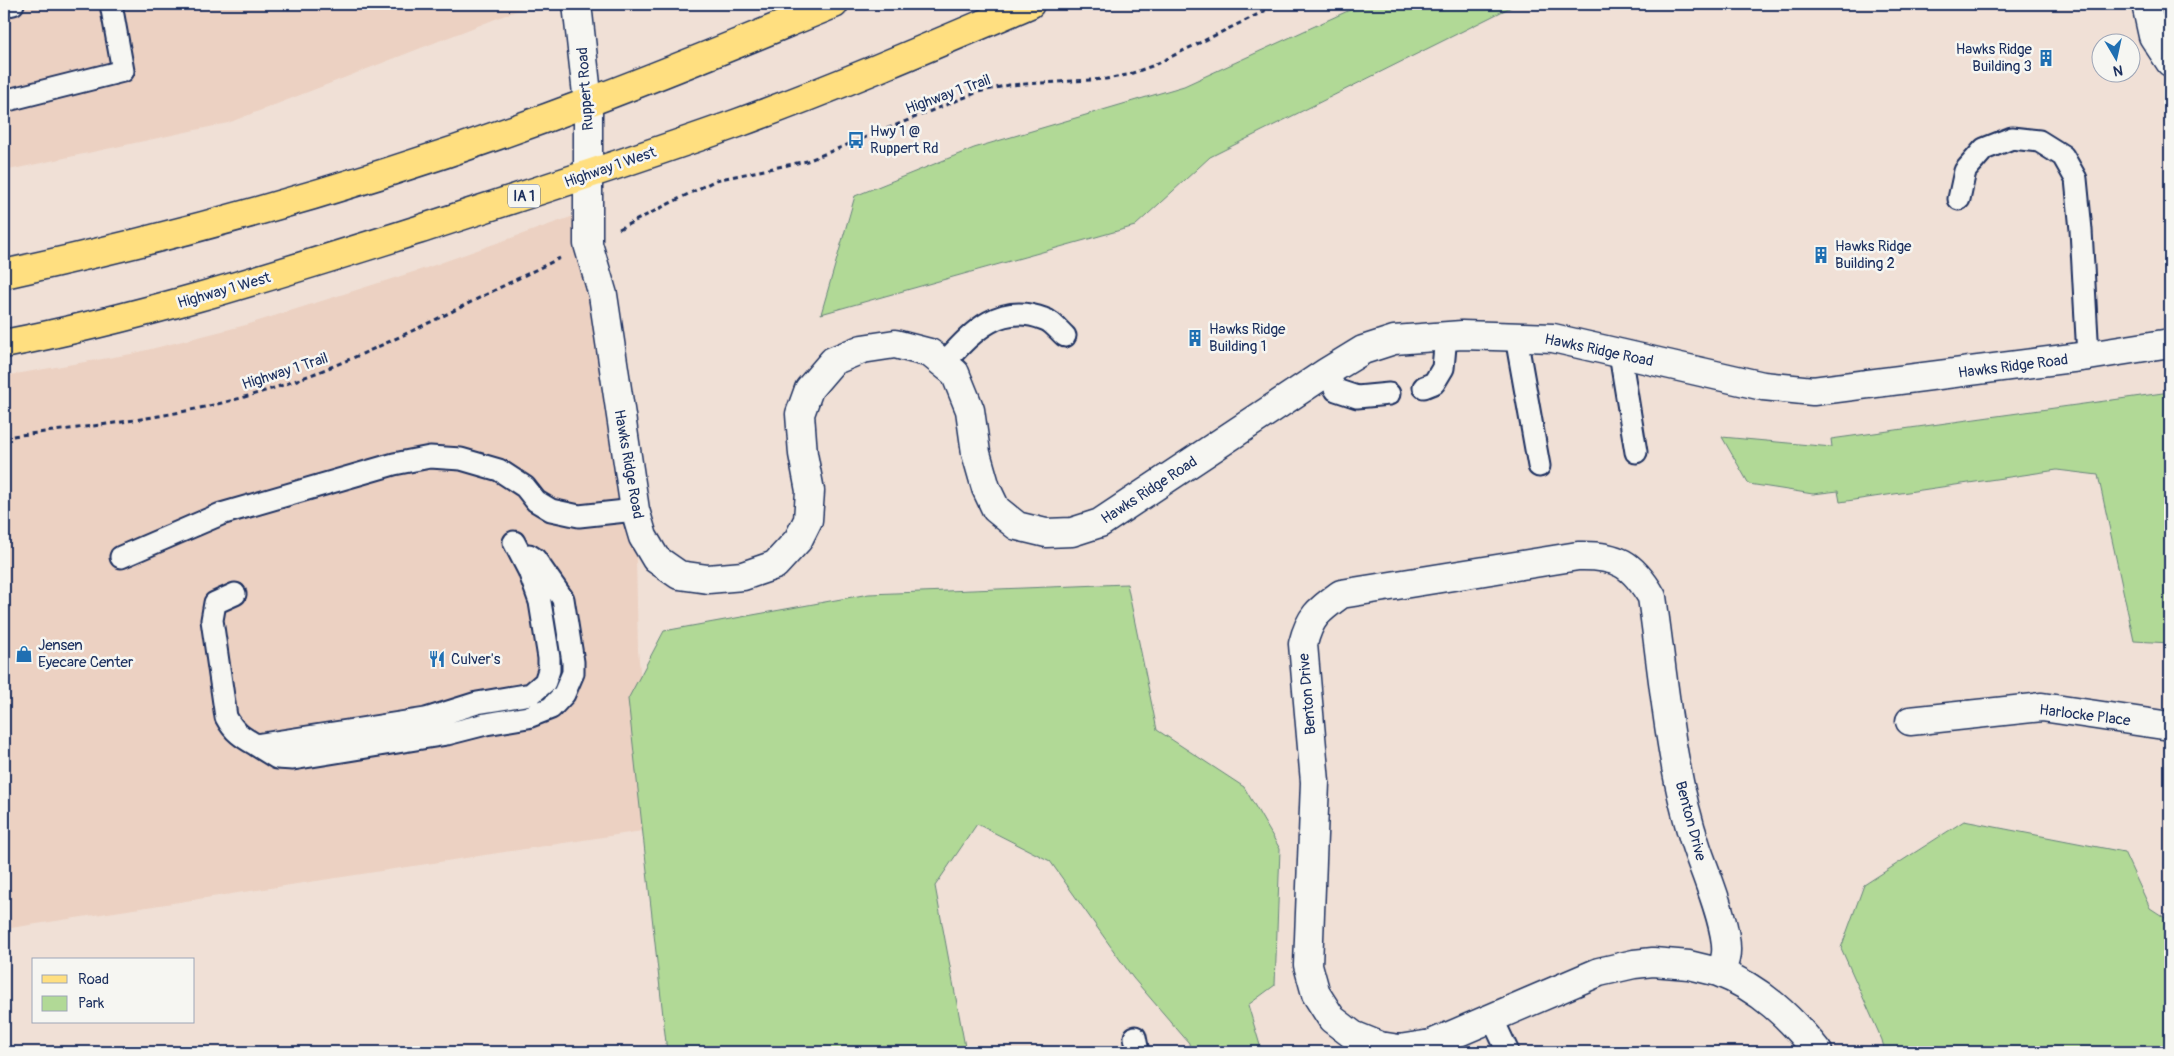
<svg xmlns="http://www.w3.org/2000/svg" width="2174" height="1056" viewBox="0 0 2174 1056" font-family="Pangolin,sans-serif">
	<style>
		.built { fill: #ecd1c2 }
		.green { fill: #b1d996; stroke: #66847a }
		.lines { fill: none; stroke-linecap: round; stroke-linejoin: round }
		.lane-casing { stroke: #1b2f5e; stroke-width: 25 }
		.street-casing { stroke: #1b2f5e; stroke-width: 31 }
		.primary-casing { stroke: #1b2f5e; stroke-width: 31 }
		.path { stroke: #1b2f5e; stroke-width: 3; stroke-dasharray: 5 4; stroke-linecap: butt }
		.lane { stroke: #f6f6f2; stroke-width: 21 }
		.street { stroke: #f6f6f2; stroke-width: 28 }
		.primary { stroke: #ffdf80; stroke-width: 28 }
		.labels { text-anchor: middle; stroke-width: 5; stroke-linejoin: round; paint-order: stroke }
		.shield { fill: #f6f6f2; stroke: #5d6b8a; stroke-width: 1 }
		.shield-label { font-size: 14px; font-weight: bold; fill: #1b2f5e }
		.poi-label { font-size: 15px; fill: #1b2f5e; stroke: #f6f6f2; text-anchor: start }
		.street-label { font-size: 15px; fill: #1b2f5e; stroke: #f6f6f2 }
	</style>
	<rect width="100%" height="100%" fill="#f0e0d6"/>
	<filter id="ink" filterUnits="userSpaceOnUse"><feTurbulence type="fractalNoise" baseFrequency=".02" numOctaves="2"/><feDisplacementMap in="SourceGraphic" scale="10" xChannelSelector="R" yChannelSelector="G"/><feConvolveMatrix kernelMatrix="1 2 1 2 8 2 1 2 1" color-interpolation-filters="sRGB"/></filter>
	<g filter="url(#ink)">
		<!-- built -->
		<path class="built" d="M4 4H534L228 123 4 171Z
			M588 211 635 510 638 650 655 829 4 929V376L131 354 246 325 426 268Z"/>
		<!-- green -->
		<path class="green" d="M1363 4H1517L1210 157 1135 226 821 314 855 196 974 148 1184 86Z
			M2170 392V643L2134 641 2098 475 2057 470 1840 502 1838 491 1813 494 1749 484 1722 437 1832 447 1831 439Z
			M1127 584 1157 730 1244 787 1280 849 1275 985 1248 1005 1262 1052H1190L1189 1043 1133 978 1050 861 977 824 935 886 966 1052H667L628 699 664 631 869 594Z
			M1964 821 2124 852 2150 908 2170 921V1052H1885L1882 1040 1841 948 1864 885Z"/>
		<g class="lines">
			<!-- lane casing -->
			<g class="lane-casing">
				<path id="lane" d="M4 6 13 4
					M4 101 123 71 111 4
					M1959 199 1965 171 1984 149 2012 138 2039 141 2063 156 2076 179 2081 230 2088 356
					M1516 337 1539 466
					M1620 354 1636 452
					M943 364C971 334 998 301 1044 319 1052 321 1059 331 1065 336
					M1327 372 1336 390 1357 397 1389 394
					M1424 387 1434 383 1443 368 1446 336
					M121 557 221 514 394 464 430 457 461 459 499 470 525 487 536 501 551 510 579 516 635 510
					M235 594 215 603 212 620 226 717C234 732 242 737 256 745L426 719 477 703 531 694 545 682 549 670V658L540 602 529 571 514 542
					M256 745 277 758 293 759 447 734 486 724 528 717 551 708 564 694 573 673V662L563 599 535 559 529 555
					M1492 1018 1508 1052
					M1135 1037 1138 1052"/>
			</g>
			<!-- street casing -->
			<g class="street-casing">
				<path id="street" d="M577 4 588 103V244L603 295 635 510 643 537 656 559 679 575 708 579 743 576 775 565 798 540 808 520 810 491 803 454 800 414 809 389 833 361 862 349 895 344 930 353 955 373 970 410 976 453 986 488 996 509 1017 526 1046 533 1072 532 1100 523 1327 372 1363 350 1394 340 1462 335 1553 338 1763 386 1813 391 2088 356 2170 343
					M2146 4 2153 36 2170 62
					M1578 556C1617 555 1632 563 1652 597 1664 680 1670 770 1697 849 1705 873 1732 935 1725 959 1724 963 1721 968 1718 972L1689 965 1653 962 1634 964 1599 972 1431 1044 1399 1049 1380 1046 1353 1035 1332 1019 1316 994 1308 965 1315 782 1303 644C1310 616 1319 610 1341 594Z
					M1910 721 2042 707 2170 726
					M1718 972C1760 988 1791 1018 1818 1052"/>
			</g>
			<!-- primary casing -->
			<g class="primary-casing">
				<path id="primary" d="M4 274C202 231 400 174 589 102 672 71 753 37 834 4
					M4 344C145 317 281 273 418 230 525 195 632 161 738 123 837 87 934 45 1030 4"/>
			</g>
			<!-- path -->
			<path class="path" d="M619 229 716 180 807 161 978 92 1009 85 1106 79 1127 75 1152 66 1279 4
				M4 437C93 426 185 417 271 389 372 356 464 304 560 258"/>
			<!-- lane -->
			<use href="#lane" class="lane"/>
			<!-- street -->
			<use href="#street" class="street"/>
			<!-- primary -->
			<use href="#primary" class="primary"/>
		</g>
	</g>
	<!-- icons -->
	<defs>
		<g id="building-bare" transform="scale(1.35)"><path d="M-4-6H4V6H1V3H-1V6H-4ZM-2.5-4.3h1.7v1.8h-1.7ZM.8-4.3h1.7v1.8H.8ZM-2.5-1h1.7V.8h-1.7ZM.8-1h1.7V.8H.8Z" fill="#1f6fb2" stroke="#f6f6f2" stroke-width="2.5" paint-order="stroke"/></g>
		<g id="bus-bare" transform="scale(1.35)"><path d="M-5-6H5V4H4V6H2V4H-2V6H-4V4H-5ZM-3.5-4V0h7V-4ZM-3.5 1.2v1.5H-2V1.2ZM2 1.2v1.5H3.5V1.2Z" fill="#1f6fb2" stroke="#f6f6f2" stroke-width="2.5" paint-order="stroke"/></g>
		<g id="shop-bare" transform="scale(1.35)"><path d="M-5-2.5h2.3a2.7 3.5 0 0 1 5.4 0H5L5.5 6h-11ZM-1.5-2.5h3a1.5 2.3 0 0 0-3 0Z" fill="#1f6fb2" stroke="#f6f6f2" stroke-width="2.5" paint-order="stroke"/></g>
		<g id="restaurant-bare" transform="scale(1.35)"><path d="M-5-6h1v4h1v-4h1v4h1v-4h1v5L-1.5 .5V6h-2V.5L-5-1ZM5-6V6H3V1.5H1.5Q1.5-4 5-6Z" fill="#1f6fb2" stroke="#f6f6f2" stroke-width="2.5" paint-order="stroke"/></g>
	</defs>
	<g fill-rule="evenodd">
		<use href="#building-bare" x="2046" y="58"/>
		<use href="#bus-bare" x="856" y="140"/>
		<use href="#building-bare" x="1821" y="255"/>
		<use href="#building-bare" x="1195" y="338"/>
		<use href="#shop-bare" x="24" y="654"/>
		<use href="#restaurant-bare" x="437" y="659"/>
	</g>
	<g class="labels">
		<!-- shield labels -->
		<rect class="shield" x="508" y="184.5" width="32" height="23" rx="4"/>
		<g class="shield-label">
			<text x="524" y="201">IA 1</text>
		</g>
		<!-- poi labels -->
		<g class="poi-label">
			<text x="2032" y="54" text-anchor="end">Hawks Ridge<tspan x="2032" dy="17">Building 3</tspan></text>
			<text x="870" y="136">Hwy 1 @<tspan x="870" dy="17">Ruppert Rd</tspan></text>
			<text x="1835" y="251">Hawks Ridge<tspan x="1835" dy="17">Building 2</tspan></text>
			<text x="1209" y="334">Hawks Ridge<tspan x="1209" dy="17">Building 1</tspan></text>
			<text x="38" y="650">Jensen<tspan x="38" dy="17">Eyecare Center</tspan></text>
			<text x="451" y="664">Culver's</text>
		</g>
		<!-- street labels -->
		<g class="street-label">
			<text transform="translate(585 89) rotate(-94)" y="5">Ruppert Road</text>
			<text transform="translate(948 94) rotate(-20)" y="5">Highway 1 Trail</text>
			<text transform="translate(610 167) rotate(-19)" y="5">Highway 1 West</text>
			<text transform="translate(224 290) rotate(-16)" y="5">Highway 1 West</text>
			<text transform="translate(1599 350) rotate(12)" y="5">Hawks Ridge Road</text>
			<text transform="translate(2013 366) rotate(-7)" y="5">Hawks Ridge Road</text>
			<text transform="translate(285 371) rotate(-18)" y="5">Highway 1 Trail</text>
			<text transform="translate(629 464) rotate(80)" y="5">Hawks Ridge Road</text>
			<text transform="translate(1149 490) rotate(-33)" y="5">Hawks Ridge Road</text>
			<text transform="translate(1307 694) rotate(-95)" y="5">Benton Drive</text>
			<text transform="translate(2085 715) rotate(7)" y="5">Harlocke Place</text>
			<text transform="translate(1691 821) rotate(75)" y="5">Benton Drive</text>
		</g>
	</g>
	<!-- margin -->
	<rect width="2174" height="1056" fill="none" stroke="#f6f6f2" stroke-width="20"/>
	<rect x="10" y="10" width="2154" height="1036" fill="none" stroke="#1b2f5e" stroke-width="2" filter="url(#ink)"/>
	<!-- legend -->
	<rect x="32" y="958" width="162" height="65" fill="#f6f6f2" stroke="#9ea6b7"/>
	<rect x="42" y="975" width="25" height="8" fill="#ffdf80" stroke="#9ea6b7"/>
	<text x="78" y="984" font-size="15" fill="#1b2f5e">Road</text>
	<rect x="42" y="996" width="25" height="15" fill="#b1d996" stroke="#9ea6b7"/>
	<text x="78" y="1008" font-size="15" fill="#1b2f5e">Park</text>
	<!-- north arrow -->
	<g transform="translate(2116 58) rotate(171)"><circle r="24" fill="#f6f6f2" stroke="#9ea6b7"/>
	<path d="M0-4L9 19L0 12L-9 19Z" fill="#1f6fb2"/>
	<text y="-8" font-size="14" font-weight="bold" text-anchor="middle" fill="#1b2f5e">N</text>
	</g>
</svg>
